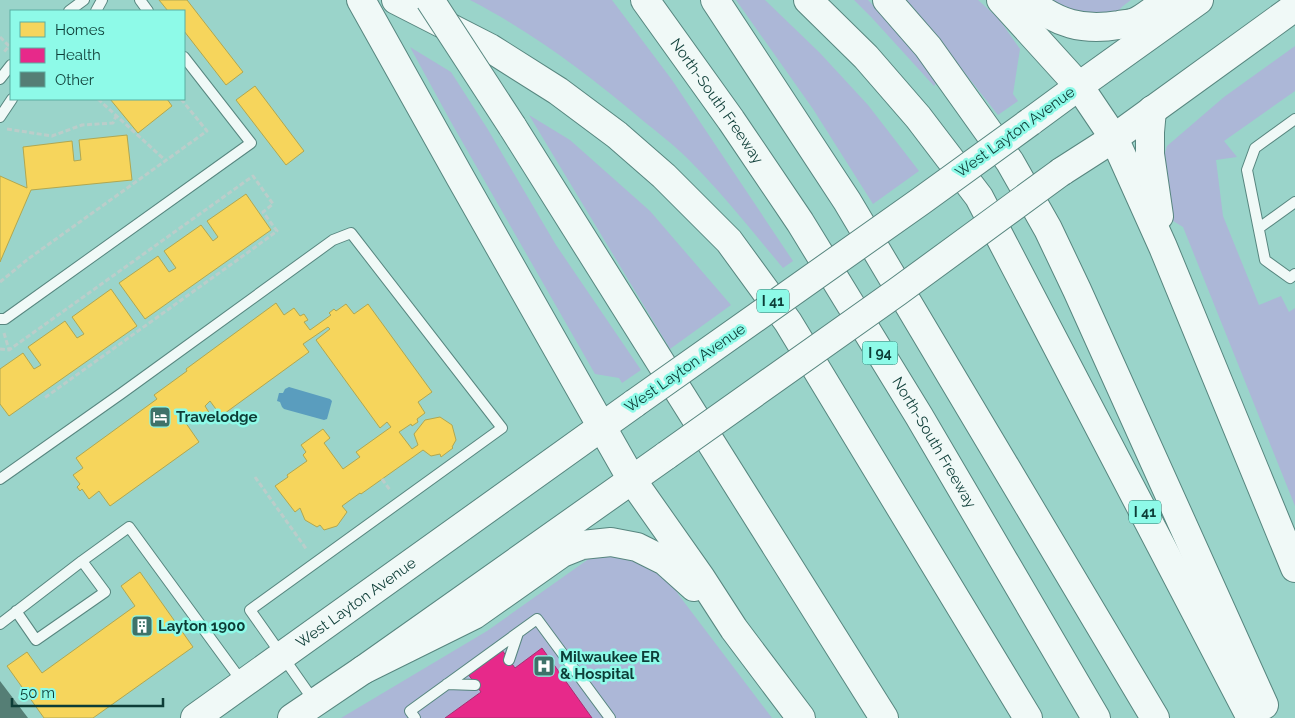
<svg xmlns="http://www.w3.org/2000/svg" width="1295" height="718" viewBox="0 0 1295 718" font-family="Raleway,sans-serif">
	<style>
		.green { fill: #acb7d7 }
		.water { fill: #5a9dbe }
		.homes { fill: #f6d55c; stroke: #b0a751 }
		.health { fill: #e7298a; stroke: #a62f71 }
		.building { fill: #557e75 }
		.lines { fill: none; stroke-linecap: round; stroke-linejoin: round }
		.lane-casing { stroke: #57867f; stroke-width: 12 }
		.secondary-casing { stroke: #57867f; stroke-width: 30 }
		.highway-casing { stroke: #57867f; stroke-width: 30 }
		.path { stroke: #bbcdca; stroke-width: 3; stroke-dasharray: 5 2.5; stroke-linecap: butt }
		.lane { stroke: #f0f9f7; stroke-width: 10 }
		.secondary { stroke: #f0f9f7; stroke-width: 28 }
		.highway { stroke: #f0f9f7; stroke-width: 28 }
		.secondary-bridge-casing { stroke: #57867f; stroke-width: 30; stroke-linecap: butt }
		.highway-bridge-casing { stroke: #57867f; stroke-width: 30; stroke-linecap: butt }
		.secondary-bridge { stroke: #f0f9f7; stroke-width: 28 }
		.highway-bridge { stroke: #f0f9f7; stroke-width: 28 }
		.labels { text-anchor: middle; stroke-width: 5; stroke-linejoin: round; paint-order: stroke }
		.shield { fill: #8efae8; stroke: #34766c; stroke-width: 1 }
		.shield-label { font-size: 14px; font-weight: bold; fill: #0d3d37 }
		.street-label { font-size: 15px; fill: #0d3d37; stroke: #8efae8 }
		.poi-label { font-size: 15px; font-weight: bold; fill: #0d3d37; stroke: #8efae8; text-anchor: start }
	</style>
	<rect width="100%" height="100%" fill="#9ad4ca"/>
	<!-- green -->
	<path class="green" d="M470 0H612L672 80 793 261 783 268C752 231 722 193 688 159 674 145 657 132 641 119 588 74 532 32 470 0Z
		M736 0H765L820 53 868 105 919 171 873 204 813 109Z
		M854 0H868L888 21 938 81 934 86 872 18Z
		M907 0H978L999 19 1020 49 1013 94 1018 101 998 115Z
		M1046 0H1131L1123 6 1111 18H1084Z
		M1295 46V91L1224 141 1237 157 1216 160 1223 216 1259 305 1281 296 1289 312 1295 308V506L1183 227 1173 221 1164 156 1167 146 1224 97Z
		M410 47 451 72 487 128 556 245 641 370 622 383 619 378 595 374 451 122Z
		M529 115 570 140 650 211 731 305 670 349Z
		M600 553 644 560 675 584 678 594 772 718H341L487 631 590 558Z"/>
	<!-- water -->
	<path class="water" d="M289 387 330 399 332 401 327 419 324 420 284 409 282 407 280 402 277 401 279 393H283L285 389Z"/>
	<!-- homes -->
	<path class="homes" d="M159 0H187L243 72 226 85 184 31V11H168Z
		M255 86 304 151 286 165 236 100Z
		M110 99H167L172 106 138 133Z
		M127 135 132 180 31 190 0 262V176L27 188 23 147 72 141 74 161 81 160 79 140Z
		M246 194 271 230 145 319 119 283 158 256 169 272 176 268 164 251 201 225 213 241 218 237 207 221Z
		M111 289 137 326 9 416 0 404V369L23 353 34 369 41 365 28 347 65 321 77 338 84 334 72 317Z
		M276 303 284 315 294 308 300 316 304 314 308 320 304 322 310 330 331 315 329 313 334 309 336 311 346 304 354 314 368 304 432 392 418 402 425 413 417 419 418 422 412 426 411 424 399 432 412 449 418 445 414 434 425 420 440 417 452 425 456 440 452 447 453 448 441 457 440 454 431 456 423 450 361 494 360 493 342 506 347 512 337 526 324 530 320 525 317 527 305 520 300 508 295 512 275 486 288 477 287 475 307 461 303 455 306 452 301 445 323 429 330 438 324 443 343 469 360 457 356 452 391 427 387 422 380 428 316 340 330 329 328 327 303 344 309 352 221 416 210 401 205 406 210 414 197 424 190 414 183 419 199 442 110 506 99 491 89 499 82 489 80 491 77 487 80 484 73 475 83 468 76 458 157 399 154 395 187 371 186 369Z
		M140 572 193 647 93 718H44L7 666 27 652 42 673 135 606 121 586Z"/>
	<!-- health -->
	<path class="health" d="M542 648 592 718H445L481 692 468 674 502 650 515 668Z"/>
	<!-- building -->
	<path class="building" d="M0 681 28 718H0Z"/>
	<g class="lines">
		<!-- lane casing -->
		<g class="lane-casing">
			<path id="lane" d="M140 0 148 11
				M69 11 84 0
				M96 11 102 0
				M0 79 11 65
				M0 117 12 99
				M1295 119 1255 148 1247 170 1265 260 1290 278 1295 274
				M1259 228 1295 202
				M0 319H5L251 143 184 57
				M0 479 122 393 333 240 351 233 502 428 250 610 314 701
				M16 611 36 640 105 592 82 561
				M0 624 82 561 129 527 243 683
				M509 660 518 633
				M447 684 475 685
				M415 718 410 711 537 619 610 718"/>
		</g>
		<!-- secondary casing -->
		<g class="secondary-casing">
			<g id="secondary">
				<path d="M1030 122 1079 86 1199 0"/>
				<path d="M1061 172 1114 138 1295 7"/>
				<path id="s1" d="M195 718 635 403"/>
				<path d="M292 718 363 670 667 455"/>
			</g>
		</g>
		<!-- highway casing -->
		<g class="highway-casing">
			<g id="highway">
				<path d="M361 0 460 177 632 480 701 578 734 629 801 718"/>
				<path d="M396 0 490 48 558 91 617 135 664 176 729 241 788 322 1028 718"/>
				<path id="s2" d="M645 0 731 120 800 222 919 416 1096 718"/>
				<path d="M715 0 847 201 1155 718"/>
				<path d="M808 0 866 57 918 117 979 197 1251 718"/>
				<path d="M887 0 928 47 1010 162 1048 229 1077 290 1264 705"/>
				<path d="M1001 0 1079 86 1114 138 1163 247 1295 568"/>
				<path d="M1028 0C1057 24 1083 31 1119 25 1124 24 1130 24 1135 22 1143 19 1159 6 1167 0"/>
				<path d="M1152 110 1150 132V154L1159 216"/>
				<path d="M512 126 884 718"/>
				<path d="M363 670 474 615 562 553 582 545 611 542 637 547 665 561 694 587"/>
			</g>
		</g>
		<!-- path -->
		<path class="path" d="M0 37 9 46 4 52
			M98 99 166 161
			M7 129 52 136 82 125 113 123 116 116
			M0 282 28 259 207 131 181 99
			M4 333 9 350
			M0 349 9 350 253 176 273 204 263 212 277 231 254 248 43 399
			M255 477 307 550
			M382 479 390 490"/>
		<!-- lane -->
		<use href="#lane" class="lane"/>
		<!-- secondary -->
		<use href="#secondary" class="secondary"/>
		<!-- highway -->
		<use href="#highway" class="highway"/>
		<!-- secondary-bridge casing -->
		<g class="secondary-bridge-casing">
			<path id="secondary-bridge" d="M635 403 921 201 1030 122
				M667 455 897 292 1061 172"/>
		</g>
		<!-- highway-bridge casing -->
		<g class="highway-bridge-casing">
			<path id="highway-bridge" d="M430 0 512 126"/>
		</g>
		<!-- secondary-bridge -->
		<use href="#secondary-bridge" class="secondary-bridge"/>
		<!-- highway-bridge -->
		<use href="#highway-bridge" class="highway-bridge"/>
	</g>
	<!-- icons -->
	<defs>
		<g id="hotel-square" transform="scale(1.125)"><rect x="-9" y="-9" width="18" height="18" rx="4" fill="#3e726a" stroke="#8efae8"/><path d="M-6-4.5h1.5V1H6V5H4.5V3h-9V5H-6ZM-4 0a1.8 1.8 0 1 1 3.6 0ZM.5 0V-2.5h3Q6-2.5 6 0Z" fill="#fff"/></g>
		<g id="building-square" transform="scale(1.125)"><rect x="-9" y="-9" width="18" height="18" rx="4" fill="#3e726a" stroke="#8efae8"/><path d="M-4-6H4V6H1V3H-1V6H-4ZM-2.5-4.3h1.7v1.8h-1.7ZM.8-4.3h1.7v1.8H.8ZM-2.5-1h1.7V.8h-1.7ZM.8-1h1.7V.8H.8Z" fill="#fff"/></g>
		<g id="hospital-square" transform="scale(1.125)"><rect x="-9" y="-9" width="18" height="18" rx="4" fill="#3e726a" stroke="#8efae8"/><path d="M-5-5h3v3.5h4V-5h3V5h-3V1.5h-4V5h-3Z" fill="#fff"/></g>
	</defs>
	<g fill-rule="evenodd">
		<use href="#hotel-square" x="160" y="417"/>
		<use href="#building-square" x="142" y="626"/>
		<use href="#hospital-square" x="544" y="666"/>
	</g>
	<g class="labels">
		<!-- shield labels -->
		<g class="shield">
			<rect x="757" y="289.5" width="32" height="23" rx="4"/>
			<rect x="862.5" y="341.5" width="35" height="23" rx="4"/>
			<rect x="1129" y="500.5" width="32" height="23" rx="4"/>
		</g>
		<g class="shield-label">
			<text x="773" y="306">I 41</text>
			<text x="880" y="358">I 94</text>
			<text x="1145" y="517">I 41</text>
		</g>
		<!-- street labels -->
		<g class="street-label">
			<text dy="5" stroke="none"><textPath href="#s2" startOffset="124">North-South Freeway</textPath></text>
			<text transform="translate(1015 132) rotate(-36)" y="5">West Layton Avenue</text>
			<text transform="translate(685 368) rotate(-35)" y="5">West Layton Avenue</text>
			<text dy="5" stroke="none"><textPath href="#s2" startOffset="529">North-South Freeway</textPath></text>
			<text dy="5" stroke="none"><textPath href="#s1" startOffset="198">West Layton Avenue</textPath></text>
		</g>
		<!-- poi labels -->
		<g class="poi-label">
			<text x="176" y="422">Travelodge</text>
			<text x="158" y="631">Layton 1900</text>
			<text x="560" y="662">Milwaukee ER<tspan x="560" dy="17">&amp; Hospital</tspan></text>
		</g>
	</g>
	<!-- legend -->
	<rect x="10" y="10" width="175" height="90" fill="#8efae8" stroke="#5aaea1"/>
	<rect x="20" y="22" width="25" height="15" fill="#f6d55c" stroke="#5aaea1"/>
	<text x="55" y="35" font-size="15" fill="#0d3d37">Homes</text>
	<rect x="20" y="48" width="25" height="15" fill="#e7298a" stroke="#5aaea1"/>
	<text x="55" y="60" font-size="15" fill="#0d3d37">Health</text>
	<rect x="20" y="72" width="25" height="15" fill="#557e75" stroke="#5aaea1"/>
	<text x="55" y="85" font-size="15" fill="#0d3d37">Other</text>
	<!-- scale -->
	<path d="M12 698v8h151v-8" fill="none" stroke="#0d3d37" stroke-width="2.5"/>
	<text x="20" y="698" font-size="15" fill="#0d3d37" stroke="#8efae8" stroke-width="4" paint-order="stroke">50 m</text>
</svg>
